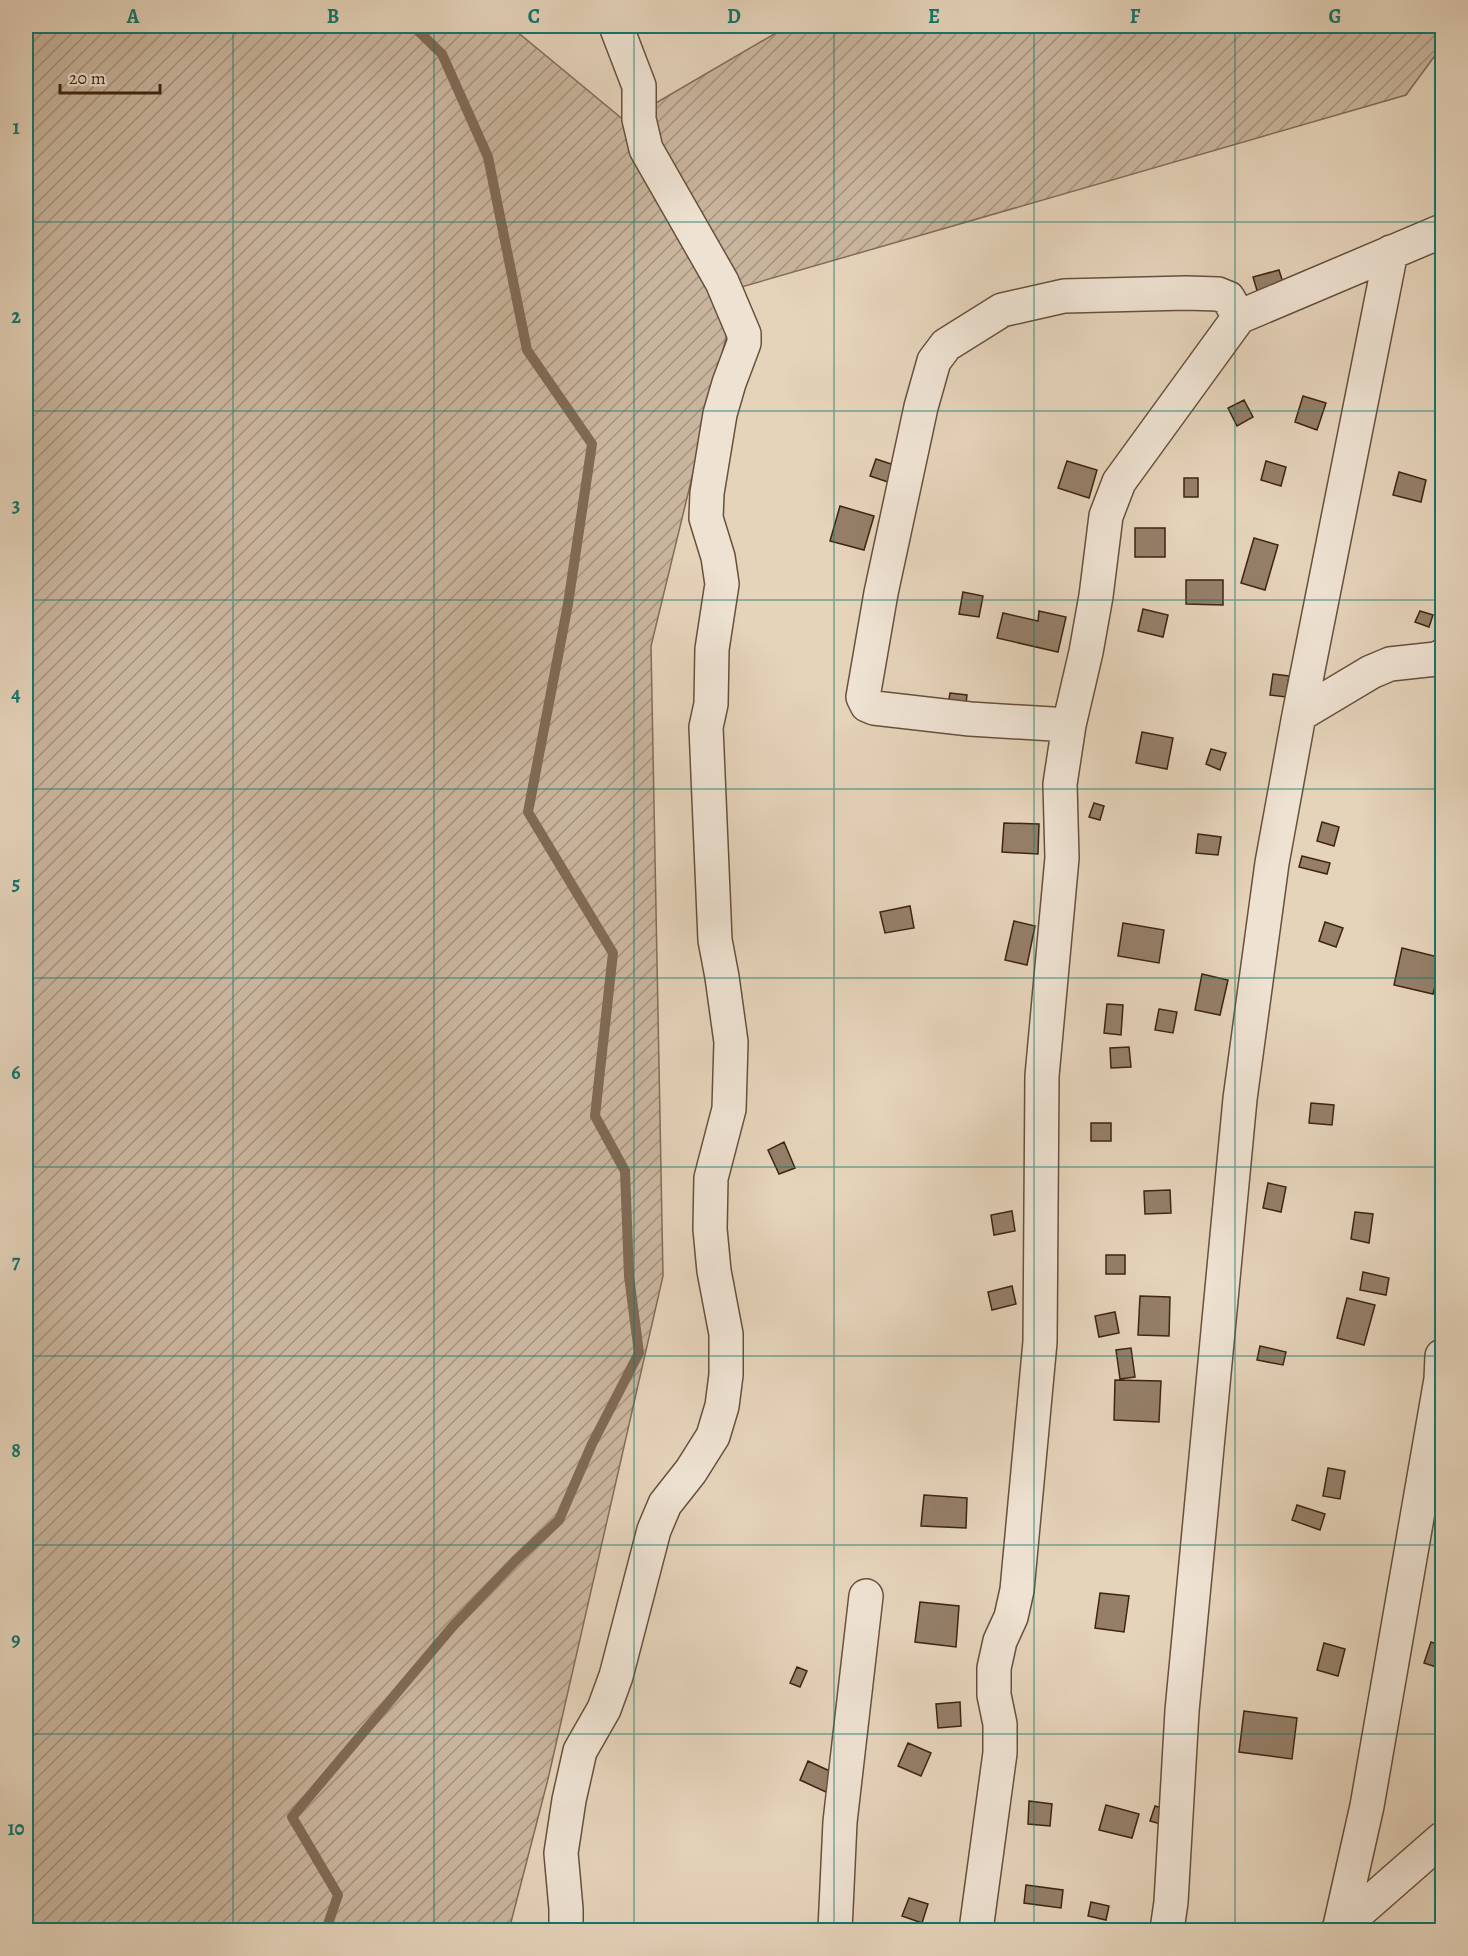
<svg xmlns="http://www.w3.org/2000/svg" width="1468" height="1956" viewBox="0 0 1468 1956" font-family="Alegreya,serif">
	<style>
		.garden { fill: url(#garden-furrows); stroke: #846c58; stroke-width: 1.5 }
		.lines { fill: none; stroke-linecap: round; stroke-linejoin: round }
		.stream { stroke: #806a55; stroke-width: 10 }
		.building { fill: #957f69; stroke: #3e2412; stroke-width: 1.5 }
		.street-casing { stroke: #68503c; stroke-width: 36 }
		.street { stroke: #eee2d2; stroke-width: 33 }
		.grid { fill: none; stroke: #0f766e; stroke-width: 1.5; stroke-opacity: 0.55 }
		.neatline { fill: none; stroke: #0f766e; stroke-width: 2 }
		.grid-label { font-size: 20px; text-anchor: middle; font-weight: bold; fill: #0f766e }
	</style>
	<defs>
		<pattern id="garden-furrows" width="10" height="10" patternUnits="userSpaceOnUse" patternTransform="scale(1.5)"><rect width="10" height="10" fill="#c9b59d"/><path d="M-1 1l2-2M0 10L10 0M9 11l2-2" fill="none" stroke="#a5937f"/></pattern>
	</defs>
	<rect width="100%" height="100%" fill="#e5d3ba"/>
	<filter id="stains"><feTurbulence type="fractalNoise" baseFrequency=".00333" numOctaves="4"/><feColorMatrix values="0 0 0 0 .2 0 0 0 0 .09 0 0 0 0 .02 0 0 0 .5 -.17"/></filter>
	<radialGradient id="worn" r=".72"><stop offset=".6" stop-color="#630" stop-opacity="0"/><stop offset="1" stop-color="#630" stop-opacity=".3"/></radialGradient>
	<!-- garden -->
	<path class="garden" d="M26 26H510L625 121 788 26H1442V46L1406 95 738 288 651 646 663 1276 548 1779 509 1930H26Z"/>
	<g class="lines">
		<!-- stream -->
		<path class="stream" d="M326 1930 338 1895 292 1817 453 1626 516 1560 559 1520 592 1444 639 1353 629 1276 625 1171 595 1116 613 953 528 812 568 604 592 444 527 350 488 157 442 54 413 26"/>
	</g>
	<!-- building -->
	<path class="building" d="M1279 270 1285 289 1259 297 1253 277Z
		M1303 396 1326 403 1317 430 1295 422Z
		M1244 400 1253 417 1237 426 1228 408Z
		M1441 411H1442V431L1435 428Z
		M876 459 900 467 894 484 870 476Z
		M1067 461 1097 470 1089 498 1058 488Z
		M1266 461 1286 467 1281 486 1261 480Z
		M1399 472 1426 480 1421 502 1393 495Z
		M1184 478H1198V497H1184Z
		M840 506 874 516 864 550 830 541Z
		M1135 528H1165V557H1135Z
		M1254 538 1278 545 1265 590 1241 583Z
		M1186 580H1223V605L1186 604Z
		M963 592 983 596 979 617 959 614Z
		M1143 609 1168 615 1163 637 1138 631Z
		M1039 611 1066 617 1058 652 997 638 1003 613 1038 621Z
		M1420 611 1433 615 1429 627 1415 622Z
		M1273 674 1289 676 1286 697 1270 695Z
		M950 693 967 695 965 713 947 711Z
		M1142 732 1173 738 1167 769 1136 763Z
		M1211 749 1226 753 1220 770 1206 764Z
		M1094 803 1104 806 1100 820 1089 817Z
		M1322 822 1339 827 1334 846 1317 841Z
		M1004 823 1039 824 1038 854 1002 852Z
		M1198 834 1221 837 1218 855 1196 853Z
		M1302 856 1330 863 1327 874 1299 867Z
		M910 906 914 928 885 933 880 912Z
		M1014 921 1035 926 1027 965 1005 960Z
		M1325 922 1343 928 1336 947 1319 941Z
		M1123 923 1164 930 1159 963 1118 956Z
		M1402 948 1442 958 1433 994 1394 985Z
		M1202 974 1228 980 1220 1015 1195 1010Z
		M1107 1004 1123 1005 1121 1035 1104 1033Z
		M1159 1009 1177 1012 1173 1033 1155 1030Z
		M1129 1047 1131 1067 1111 1068 1110 1048Z
		M1311 1103 1334 1105 1332 1125 1309 1123Z
		M1091 1123H1111V1141H1091Z
		M784 1142 795 1168 779 1174 768 1150Z
		M1268 1183 1286 1187 1281 1212 1263 1208Z
		M1170 1190 1171 1213 1145 1214 1144 1191Z
		M1012 1211 1015 1231 994 1235 991 1215Z
		M1355 1212 1373 1214 1369 1243 1351 1239Z
		M1106 1255H1125V1274H1106Z
		M1363 1272 1389 1278 1386 1295 1360 1290Z
		M1012 1286 1016 1304 992 1310 988 1292Z
		M1140 1296 1170 1297 1169 1336 1138 1335Z
		M1347 1298 1375 1305 1364 1345 1337 1338Z
		M1115 1312 1119 1333 1099 1337 1095 1316Z
		M1260 1346 1286 1352 1283 1365 1257 1360Z
		M1131 1348 1135 1377 1120 1379 1116 1350Z
		M1115 1380 1161 1381 1159 1422 1114 1420Z
		M1328 1468 1345 1471 1340 1499 1323 1496Z
		M924 1495 967 1498 966 1528 921 1526Z
		M1297 1505 1325 1514 1320 1530 1292 1520Z
		M1100 1593 1129 1596 1124 1632 1095 1628Z
		M920 1602 959 1606 956 1647 915 1642Z
		M1431 1642 1442 1646V1669L1424 1663Z
		M1324 1643 1345 1649 1338 1676 1317 1670Z
		M797 1667 807 1671 800 1687 790 1683Z
		M960 1702 961 1726 938 1728 936 1704Z
		M1244 1711 1297 1718 1292 1759 1239 1752Z
		M908 1743 931 1753 921 1776 898 1766Z
		M808 1761 834 1773 826 1792 800 1780Z
		M1029 1801 1052 1804 1050 1826 1028 1824Z
		M1106 1805 1139 1814 1132 1838 1099 1830Z
		M1155 1806 1172 1811 1168 1826 1150 1821Z
		M1026 1885 1063 1890 1061 1908 1024 1903Z
		M909 1898 928 1904 922 1923 902 1916Z
		M1091 1902 1109 1906 1106 1920 1088 1916Z"/>
	<g class="lines">
		<!-- street casing -->
		<g class="street-casing">
			<path id="street" d="M1299 715 1371 672 1390 664 1436 659 1442 656
				M1069 725 970 719 874 708 867 705 863 697 881 593 921 407 934 361 946 345 1002 310 1064 296 1186 293 1218 294 1228 298 1239 317
				M1340 1926 1367 1806 1441 1379 1442 1356
				M566 1930V1909L561 1853 569 1800 580 1751 604 1709 616 1676 654 1530 665 1504 691 1471 713 1436 722 1406 726 1375V1334L714 1271 710 1229 711 1178 729 1109 731 1042 722 977 715 940 706 727 711 704 712 649 722 584 718 557 706 518 707 493 720 414 729 383 744 343V334L722 282 646 149 639 119V86L616 26
				M835 1930 840 1822 866 1596
				M976 1930 1000 1753V1724L994 1695V1668L1000 1641 1011 1617 1017 1590 1040 1342 1042 1076 1062 858 1060 784 1069 725 1086 652 1096 596 1106 516 1119 482 1239 317 1442 231
				M1167 1930 1171 1902 1182 1711 1240 1099 1272 863 1299 715 1391 252
				M1338 1930 1442 1839"/>
		</g>
		<!-- street -->
		<use href="#street" class="street"/>
	</g>
	<!-- grid -->
	<path class="grid" d="M233 26V1930M434 26V1930M634 26V1930M834 26V1930M1034 26V1930M1235 26V1930M26 222H1442M26 411H1442M26 600H1442M26 789H1442M26 978H1442M26 1167H1442M26 1356H1442M26 1545H1442M26 1734H1442"/>
	<!-- margin -->
	<rect width="1468" height="1956" fill="none" stroke="#e5d3ba" stroke-width="66"/>
	<!-- scale -->
	<path d="M60 84v9h100v-9" fill="none" stroke="#3e2412" stroke-width="3"/>
	<text x="69" y="84" font-size="18" fill="#3e2412" stroke="#eee2d2" stroke-width="4.5" paint-order="stroke">20 m</text>
	<rect x="33" y="33" width="1402" height="1890" class="neatline"/>
	<g class="grid-label">
		<text x="133" y="23">A</text>
		<text x="333" y="23">B</text>
		<text x="534" y="23">C</text>
		<text x="734" y="23">D</text>
		<text x="934" y="23">E</text>
		<text x="1135" y="23">F</text>
		<text x="1335" y="23">G</text>
		<text x="16" y="134">1</text>
		<text x="16" y="323">2</text>
		<text x="16" y="512">3</text>
		<text x="16" y="701">4</text>
		<text x="16" y="890">5</text>
		<text x="16" y="1079">6</text>
		<text x="16" y="1268">7</text>
		<text x="16" y="1457">8</text>
		<text x="16" y="1646">9</text>
		<text x="16" y="1835">10</text>
	</g>
	<rect width="100%" height="100%" filter="url(#stains)"/>
	<rect width="100%" height="100%" fill="url(#worn)"/>
</svg>
